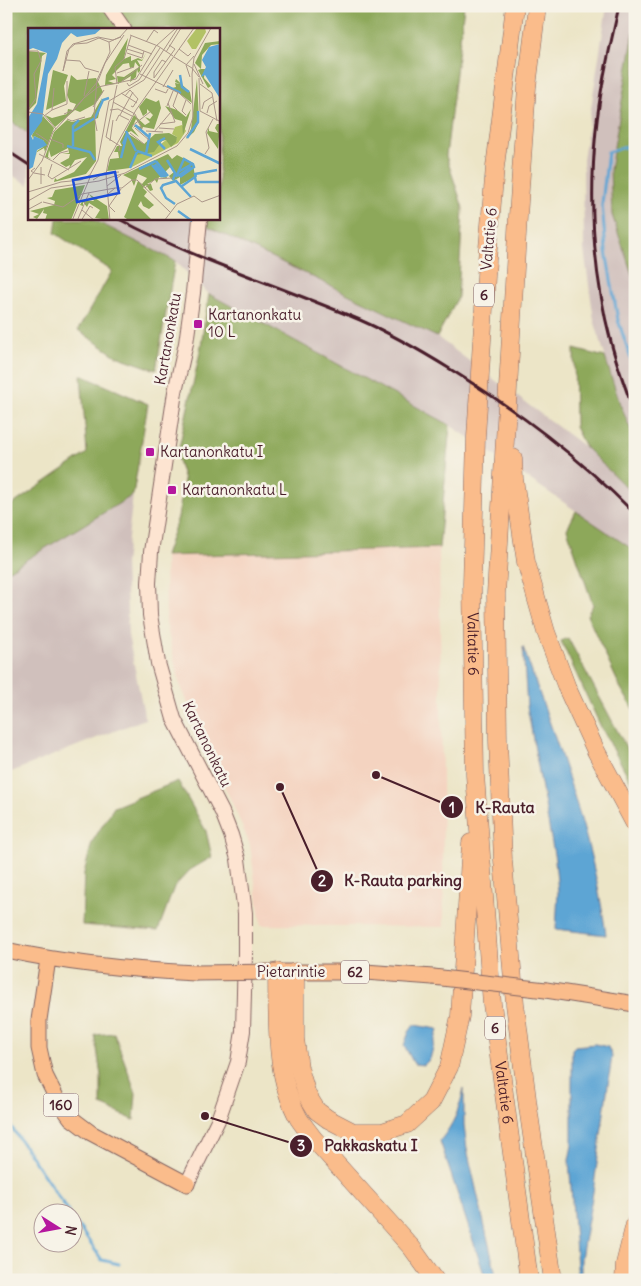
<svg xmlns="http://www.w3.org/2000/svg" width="641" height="1286" viewBox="0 0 641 1286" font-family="Delius,sans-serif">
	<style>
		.built { fill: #f4d3c0 }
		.industrial { fill: #d0c0bc }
		.forest { fill: #8da85a; stroke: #6c6442 }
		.water { fill: #5da5d4; stroke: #546280 }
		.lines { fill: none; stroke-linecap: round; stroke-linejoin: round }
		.stream { stroke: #5da5d4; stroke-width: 3 }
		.secondary-casing { stroke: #836462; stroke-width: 16 }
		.primary-casing { stroke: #836462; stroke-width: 17 }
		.highway-casing { stroke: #836462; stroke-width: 19 }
		.secondary { stroke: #fde4d1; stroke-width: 14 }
		.primary { stroke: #fabc8b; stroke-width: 15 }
		.highway { stroke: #fabc8b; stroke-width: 18 }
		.rail { stroke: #4a1f2b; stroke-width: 3 }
		.primary-bridge-casing { stroke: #836462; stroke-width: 17; stroke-linecap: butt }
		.primary-bridge { stroke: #fabc8b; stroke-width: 15 }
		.poi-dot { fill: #b5179e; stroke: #f7f3e8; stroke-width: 2 }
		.labels { text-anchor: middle; stroke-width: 5; stroke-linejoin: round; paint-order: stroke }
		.shield { fill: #f7f3e8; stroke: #7e5f64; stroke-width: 1 }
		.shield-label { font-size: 14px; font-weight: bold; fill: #4a1f2b }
		.street-label { font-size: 15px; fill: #4a1f2b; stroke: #f7f3e8 }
		.poi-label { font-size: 15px; fill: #4a1f2b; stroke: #f7f3e8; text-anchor: start }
		.inset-river { fill: none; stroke: #5da5d4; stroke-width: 2.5 }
		.inset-road { fill: none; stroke: #ab9689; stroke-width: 1 }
		.view { fill: #1d4ed8; fill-opacity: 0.15; stroke: #1d4ed8; stroke-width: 2.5 }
		.inset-edge { fill: none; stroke: #4a1f2b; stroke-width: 2.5 }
		.leader { fill: none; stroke: #4a1f2b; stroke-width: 2 }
		.callout-dot { fill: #4a1f2b; stroke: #f7f3e8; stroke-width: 2 }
		.mark-label { font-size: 15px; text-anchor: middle; font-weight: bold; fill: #fff }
		.callout-label { font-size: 16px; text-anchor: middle; font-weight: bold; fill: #4a1f2b; stroke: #f7f3e8; stroke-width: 5; stroke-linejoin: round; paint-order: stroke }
	</style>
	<rect width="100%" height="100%" fill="#f7f3e8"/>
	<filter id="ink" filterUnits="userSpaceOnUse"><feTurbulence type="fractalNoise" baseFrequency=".02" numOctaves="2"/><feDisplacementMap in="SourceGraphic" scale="10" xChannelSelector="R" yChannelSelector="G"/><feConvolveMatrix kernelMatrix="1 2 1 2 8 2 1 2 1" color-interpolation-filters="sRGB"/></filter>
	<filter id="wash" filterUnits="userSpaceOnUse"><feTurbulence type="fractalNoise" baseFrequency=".0096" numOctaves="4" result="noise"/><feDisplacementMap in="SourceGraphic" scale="20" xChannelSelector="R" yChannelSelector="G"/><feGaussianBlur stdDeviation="1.12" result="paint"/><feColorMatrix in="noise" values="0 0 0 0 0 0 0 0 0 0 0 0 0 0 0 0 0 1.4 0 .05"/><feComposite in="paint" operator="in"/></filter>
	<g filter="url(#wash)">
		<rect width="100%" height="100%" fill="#ece5c7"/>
		<!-- built -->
		<path class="built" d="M439 548 444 927 261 925 250 845 230 798 209 754 179 682 166 623 165 556Z"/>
		<!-- industrial -->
		<path class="industrial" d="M607 6H635V440L620 404 594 320 584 250 583 159Z
			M6 118 29 134V185L6 172Z
			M92 219H192L437 337 585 447 635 496V551L450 425 209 294 175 261Z
			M133 495 125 564 128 635 145 719 6 774V572Z"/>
		<!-- forest -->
		<path class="forest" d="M6 6H464L446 156 463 208 458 297 437 337 192 219H219V29H29V134L6 118Z
			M635 26V283L612 215 610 170Z
			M57 219H92L175 261 156 370 116 356 78 330 112 271 55 233Z
			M209 294 450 425 439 548 165 556 178 517 184 480 177 457 200 352Z
			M574 349 605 357 620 404 635 440V496L585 447 575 427Z
			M81 375 148 404 133 495 6 572V509L87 453Z
			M576 511 635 551V712L620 687 587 615 593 605 567 529Z
			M568 638 635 764V789L601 727 561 641Z
			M178 781 206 831 212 857 190 870 174 887 158 931 82 925 84 873 92 842 114 807Z
			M114 1033 136 1093 134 1120 101 1105V1076L95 1035Z"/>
		<!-- water -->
		<path class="water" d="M523 647C556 741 593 836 606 935L556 929 558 892 555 860 527 706Z
			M414 1025 438 1029 430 1059 424 1065 414 1064 404 1045 409 1032Z
			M595 1044 608 1047 612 1056 593 1192 581 1258V1280H578L569 1160 572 1145V1049L575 1046Z
			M464 1088V1125L467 1149 497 1280H486L440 1141C454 1123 459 1111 464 1088Z"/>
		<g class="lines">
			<!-- stream -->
			<path class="stream" d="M635 144 608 152 602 204 606 251 618 320 635 371
				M6 1119 70 1214
				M72 1217 102 1260 119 1264
				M326 1280 335 1276 340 1280"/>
		</g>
	</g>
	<g filter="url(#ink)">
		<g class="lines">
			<!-- secondary casing -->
			<g class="secondary-casing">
				<path id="secondary" d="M108 6 124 29
					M187 1184 218 1120 238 1062 243 1031 245 954V913L238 859 231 835 222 812 174 719 158 663 150 615 149 583 151 552 175 392 186 343 193 293 200 219"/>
			</g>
			<!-- primary casing -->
			<g class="primary-casing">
				<path id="primary" d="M6 950C69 964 131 970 195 973
					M48 959 39 1020V1048L45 1075 57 1099 71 1118 91 1133 187 1184
					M283 972H365L433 977
					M546 990 635 1004"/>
			</g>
			<!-- highway casing -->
			<g class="highway-casing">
				<g id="highway">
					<path id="s1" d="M515 6 495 167 487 260 476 437 472 584 475 775 492 1004 529 1280"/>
					<path d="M537 6 527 87 518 216 496 594 498 741 503 860 515 1004 528 1107 553 1280"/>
					<path d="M513 458 514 479 526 562 546 632 567 688 596 751 635 824"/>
					<path d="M277 972C278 1021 274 1075 299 1119 303 1125 308 1131 313 1138L412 1248 435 1280"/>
					<path d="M295 972V1039L299 1068 307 1095 317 1111 328 1119 353 1132H382L407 1124 431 1102 449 1067 460 1016 471 843"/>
					<path d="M624 1280 625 1264 635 1224"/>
				</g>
			</g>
			<!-- secondary -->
			<use href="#secondary" class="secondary"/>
			<!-- primary -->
			<use href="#primary" class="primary"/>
			<!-- highway -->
			<use href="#highway" class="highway"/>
			<!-- rail -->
			<path class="rail" d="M619 6C610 47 600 88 596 130 589 200 593 273 611 342 617 366 626 390 635 414
				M6 150 29 165
				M119 219C196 260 280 286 360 320 392 334 421 351 450 369 519 412 578 456 635 514"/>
			<!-- primary-bridge casing -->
			<g class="primary-bridge-casing">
				<path id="primary-bridge" d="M195 973 277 972
					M433 977 546 990"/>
			</g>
			<!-- primary-bridge -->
			<use href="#primary-bridge" class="primary-bridge"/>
		</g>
	</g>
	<!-- markers -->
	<g class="poi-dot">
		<rect x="193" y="319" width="10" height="10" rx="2.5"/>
		<rect x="145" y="447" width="10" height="10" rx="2.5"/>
		<rect x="167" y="485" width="10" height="10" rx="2.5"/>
	</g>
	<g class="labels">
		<!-- shield labels -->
		<g class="shield">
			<rect x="474" y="283.5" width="20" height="23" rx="4"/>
			<rect x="341" y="960.5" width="28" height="23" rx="4"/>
			<rect x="485" y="1016.5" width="20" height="23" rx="4"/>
			<rect x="43.5" y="1093.5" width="35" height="23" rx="4"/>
		</g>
		<g class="shield-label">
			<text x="484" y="300">6</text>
			<text x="355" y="977">62</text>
			<text x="495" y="1033">6</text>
			<text x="61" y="1110">160</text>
		</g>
		<!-- street labels -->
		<g class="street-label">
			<text transform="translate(489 239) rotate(-85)" y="5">Valtatie 6</text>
			<text transform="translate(168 339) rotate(-80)" y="5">Kartanonkatu</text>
			<text dy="5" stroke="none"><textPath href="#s1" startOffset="640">Valtatie 6</textPath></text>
			<text transform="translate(207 744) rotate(64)" y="5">Kartanonkatu</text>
			<text x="291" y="977">Pietarintie</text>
			<text dy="5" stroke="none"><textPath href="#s1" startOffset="1090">Valtatie 6</textPath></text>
		</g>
		<!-- poi labels -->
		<g class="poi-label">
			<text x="208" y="320">Kartanonkatu<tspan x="208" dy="17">10 L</tspan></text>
			<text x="160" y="457">Kartanonkatu I</text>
			<text x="182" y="495">Kartanonkatu L</text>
		</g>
	</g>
	<!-- overview -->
	<g transform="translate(28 28)">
		<rect width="192" height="192" fill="#ece5c7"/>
		<path d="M169 0H177L178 4 168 21H164L159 13ZM154 97 158 103 150 115 102 140 100 109 114 117 133 116 138 112 146 115 149 109 144 106 147 99Z" fill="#b2c265"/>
		<path d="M100 10 96 31 103 28V33L110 30 114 32 118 25 114 33 109 32 112 37V43L110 45 109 41 108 49 102 54 103 48 90 56 89 48 96 49 111 39 107 34 106 39 102 40 101 35 95 36 84 47 88 51 80 53 88 56 77 57 78 47ZM192 13V16L183 17 174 27 173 41H177L176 50 183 58 180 60 170 42 173 41 167 35 177 15ZM0 23 18 25 14 28 8 75 0 83ZM25 42 40 47 36 58 38 73 18 82ZM43 47 49 52 68 50 75 64 67 76 52 84 47 82 27 99 17 87 24 90 39 86 40 81 45 82 48 76 42 74 39 67ZM148 51 162 64 164 75 144 60 148 59 147 55 152 56 147 54ZM169 51 171 94 166 104 158 111 163 101ZM74 70 70 90 67 91 68 133 58 146 26 154 27 150 29 152 46 144 59 129 47 132 41 141 42 137 38 139 32 135 41 130 42 126H34L41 125 40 120 23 129 21 122 20 129 23 131 17 129 26 104 39 92 44 94 63 89ZM118 70 128 74 131 72 133 80 126 101 115 99 113 103 108 98 105 100 107 97 113 99 108 91 104 100 111 109 103 103 99 105 116 116 127 106 141 105 149 109 148 114 143 119 138 112 134 113 126 124 108 127 102 140 79 143 82 131 91 130 90 124H86L89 118H94L92 114 106 87 117 97 122 94 117 89 122 91 125 87 119 81V85L115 88 111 79ZM137 78 149 82 158 89 163 81 155 107 154 93 147 91ZM15 88 26 100 17 124 16 120 9 124 7 131 9 123 15 119 16 113 6 108 5 111 4 107ZM189 96H192L190 121 179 105 181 99V103L190 105 187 100ZM140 126 144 131 149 127 165 135 167 149 152 157V149L145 153 141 148 146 144 142 139 137 144 139 150 131 149 129 155 127 152 119 156H123L125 162 122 163 118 157 115 160 119 164 116 168 126 177 121 181 115 178 113 173 110 178 124 192 102 193 96 189 98 185 110 153 114 156 119 150 110 146 106 158 103 151 95 147ZM57 157 43 192H17L19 186 15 185 16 181 9 191 5 189 11 186 2 183 26 177 27 173 19 170 24 169 27 162ZM61 166 79 178 81 192 67 190 72 182 61 175 59 179 55 174V178L52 177 55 172 66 173Z" fill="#8da85a"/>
		<path d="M0 0H74L67 6 49 9 43 5 34 15 29 31 20 46 14 93 3 108 5 112 6 108 15 112 19 117 9 122 5 139 0 142V90L9 76 19 25 5 20 0 22ZM192 16V69H191L177 47 173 49 178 39 174 32 181 19Z" fill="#5da5d4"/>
		<path class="inset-river" d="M152 47 154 59 161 64M139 58 153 65M107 97 122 110M46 103 67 90 75 72 81 70M98 103 108 123M137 110 130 114 137 121M159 110 170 94V83M39 118 62 124 67 132M45 118V98L51 92M162 121 193 136M109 123 124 128M118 126 122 105M93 130 99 106 95 116M139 132 147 145 145 152M128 133 140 148M127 136 138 149M124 137 134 149M126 137 136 149M102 140 109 124M111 141 128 133M150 144 164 136M150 148 163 139M148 149 156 131 165 136 166 139 152 149M168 149 167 146 189 142M154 158 167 149 168 154H193M147 176 138 170 133 160 135 157 148 153 163 169M150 183 164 193"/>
		<path class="inset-road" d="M102 7 130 18 145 28M81 14 92 9 100 0M118 14 126 2 130 5M100 17 124 26M99 21 115 26M151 21 160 28 163 25M0 23H10L13 33 6 46 8 70 0 82M138 24 153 0M99 25 114 30 116 23M146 29 164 40 171 49M38 32 41 21 47 16 59 15 71 10 81 14M166 36 175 56M35 43 38 32 52 33 57 40 71 44M35 43 39 23 45 16 70 9 85 12 93 9M89 45 106 39M112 46 151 65 163 76M162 49 158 37 166 28M126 50 147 21 141 17M126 50V44L134 32 138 34M171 50 172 83 193 94M94 53 114 37M99 55 101 58 111 52 132 20M89 56 87 39 96 31 103 8M172 56 184 65 189 93M89 57 78 109 92 118 91 123M135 59 145 42M127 61 138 65 140 61M93 65 109 75M56 68 61 43M97 68 102 62 110 71 105 79 103 78M85 74 107 86 114 101M139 78 145 63M65 79 76 62M174 81 176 74 184 69M24 82 39 76V53M82 82 90 81 104 88M149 82 145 78 150 64M0 84 15 86 28 101M179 85 181 78 189 73M36 86 46 82 70 53 77 35 96 7M92 87 105 64M158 87 154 83 158 72M16 88 24 82 26 60M39 91 44 93 57 89M88 93 91 87 101 92M132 96 147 94 140 75M104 98 122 84M107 100 121 112M131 100 146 101M69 103 66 87 69 52 82 24 81 14M118 103 135 104M126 104 143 84M8 105 21 114M102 105 116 116M22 111 35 116V120M82 113 85 92M11 126 41 142M177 126 181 120 178 104 185 91M25 132 32 125 40 123M24 136 20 148 24 151M13 139V156M7 140 3 143 6 145 17 147M24 151 53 133M0 152 14 133 25 104 56 70 70 59 108 51 128 18 148 0M65 152 76 145 91 144M79 158 93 147M87 160H94L104 152H109L142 184M117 160 127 151 144 150M0 164 33 154 53 152 62 147 70 132 81 73 116 52 150 0M0 173 23 160 71 153 97 145 149 118 160 105 165 89 164 46 166 30 183 0M15 174 35 179 54 166 87 160 80 166M0 178 1 181 14 174M54 182 67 193M87 184 81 178 93 161M44 193 63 147M49 193 61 165M53 193 62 178 65 180M82 193 78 146 81 130 108 82 166 0M136 193 149 176 166 168 174 174 193 167"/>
		<path class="view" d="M87 144 91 165 49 174 45 152Z"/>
		<rect width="192" height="192" class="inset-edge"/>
	</g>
	<!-- callouts -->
	<path class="leader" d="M376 775L452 807M280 787L322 881M205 1116L301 1146"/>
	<g class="callout-dot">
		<circle cx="376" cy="775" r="5"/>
		<circle cx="280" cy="787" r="5"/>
		<circle cx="205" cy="1116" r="5"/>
		<circle cx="452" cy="807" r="12"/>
		<circle cx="322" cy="881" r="12"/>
		<circle cx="301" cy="1146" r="12"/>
	</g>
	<g class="mark-label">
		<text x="452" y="813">1</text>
		<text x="322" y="886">2</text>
		<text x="301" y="1151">3</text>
	</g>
	<g class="callout-label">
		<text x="505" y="813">K-Rauta</text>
		<text x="403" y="886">K-Rauta parking</text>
		<text x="371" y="1151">Pakkaskatu I</text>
	</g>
	<!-- margin -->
	<rect width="641" height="1286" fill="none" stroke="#f7f3e8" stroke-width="25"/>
	<!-- north arrow -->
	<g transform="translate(58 1228) rotate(101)"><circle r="24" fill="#f7f3e8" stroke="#b29e9c"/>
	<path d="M0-4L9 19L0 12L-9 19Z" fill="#b5179e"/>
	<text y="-8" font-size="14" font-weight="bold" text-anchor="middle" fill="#4a1f2b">N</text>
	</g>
</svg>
